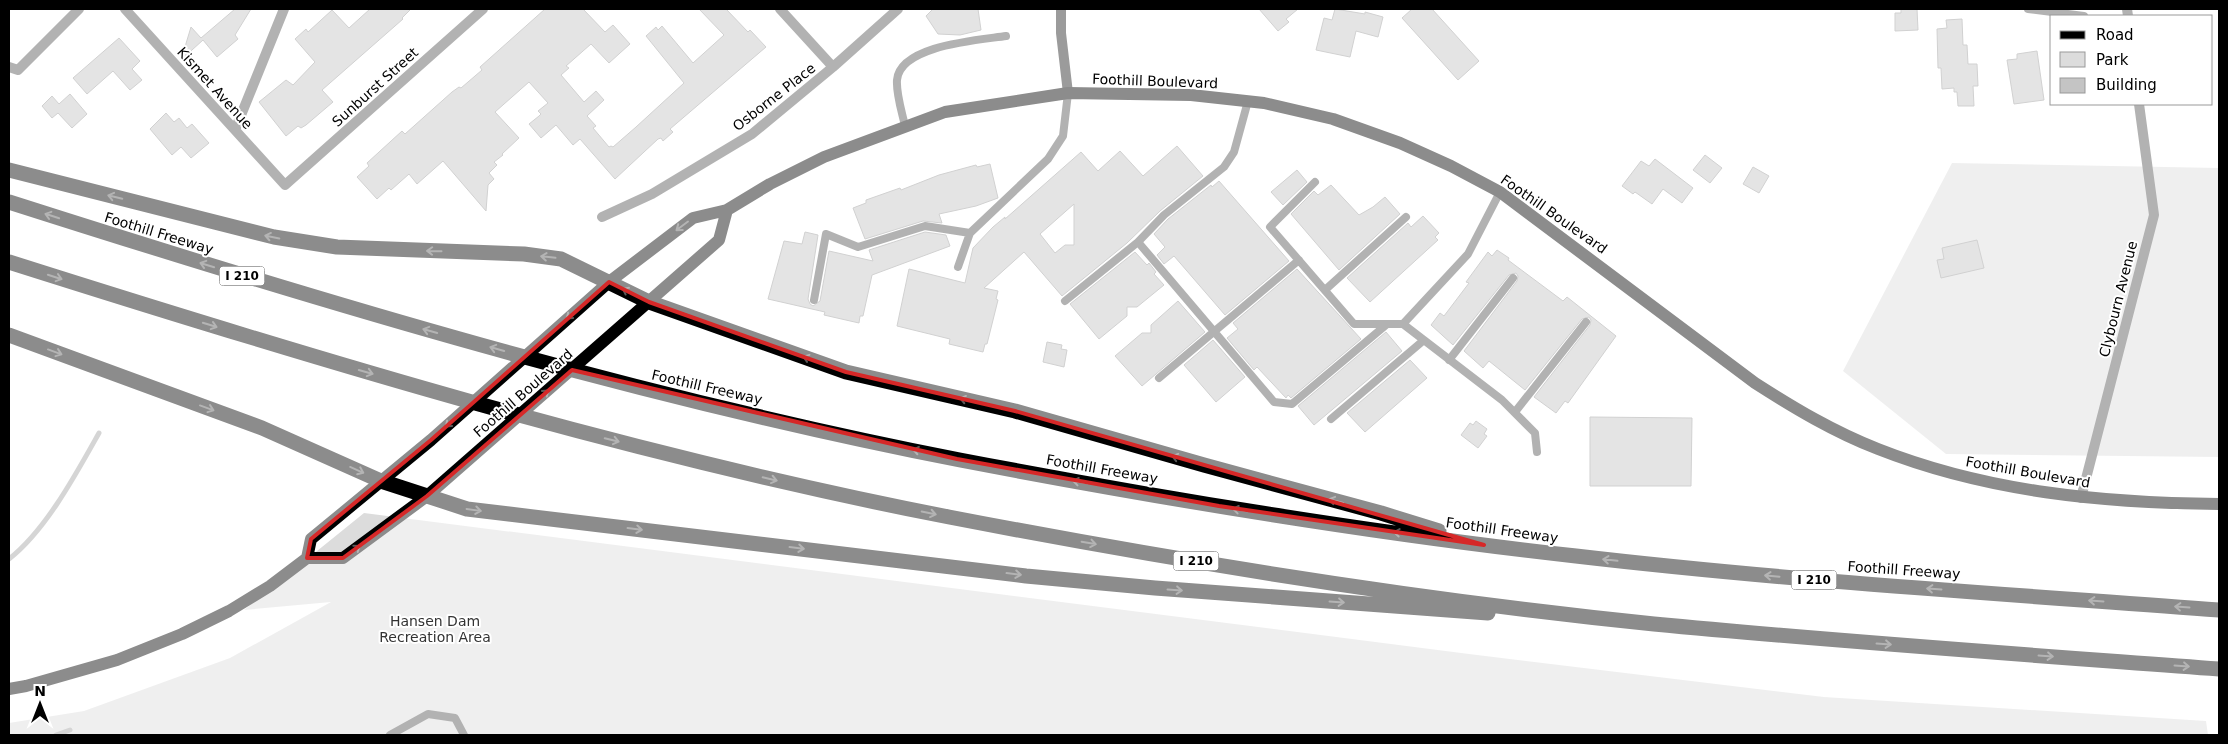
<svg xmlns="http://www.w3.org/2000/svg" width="2228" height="744" viewBox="0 0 2228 744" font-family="'DejaVu Sans',sans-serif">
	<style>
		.green { fill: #dcdcdc }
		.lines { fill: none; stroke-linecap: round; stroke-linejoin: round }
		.stream { stroke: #a3a3a3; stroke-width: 5 }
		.building { fill: #c4c4c4; stroke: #999; fill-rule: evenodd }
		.lane { stroke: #555; stroke-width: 8 }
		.street { stroke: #555; stroke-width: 10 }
		.secondary { stroke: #222; stroke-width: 10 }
		.primary { stroke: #000; stroke-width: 12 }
		.highway { stroke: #000; stroke-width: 15 }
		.oneway { stroke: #595959 }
		.marked { fill: none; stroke: #d62828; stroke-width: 4; stroke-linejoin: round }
		.labels { text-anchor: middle; stroke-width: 4; stroke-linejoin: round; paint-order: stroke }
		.shield { fill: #fff; stroke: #4c4c4c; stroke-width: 1 }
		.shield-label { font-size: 12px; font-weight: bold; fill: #000 }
		.street-label { font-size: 14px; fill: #000; stroke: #fff }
		.park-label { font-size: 14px; fill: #333; stroke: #fff }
	</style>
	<rect width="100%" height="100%" fill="#fff"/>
	<!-- green -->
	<path class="green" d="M1952 163 2219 168V457L1946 454 1843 371Z
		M364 513 1469 654 1824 697 2206 721 2208 735H9V723L84 711 230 658 331 602 244 610Z"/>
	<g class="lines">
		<!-- stream -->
		<path class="stream" d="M9 559C46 530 76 474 99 433
			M56 735 70 730"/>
	</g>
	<!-- building -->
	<path class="building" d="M235 9H251L235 35 238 39 217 57 203 40 181 60 191 27 201 38Z
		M370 9H411L402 18 403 19 322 90 333 102 306 125 301 128 298 126 286 136 259 102 286 80 293 85 315 62 295 39 306 29 308 32 332 10 349 28Z
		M545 9H583L605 32 613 25 630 44 609 63 591 44 566 66 569 68 561 75 584 102 596 91 604 100 587 116 596 126 593 128 609 147 611 146 613 147 636 127 684 83 646 36 656 27 658 30 662 26 693 63 724 35 699 9H726L748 32 750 30 766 47 670 129 673 132 663 141 661 138 658 139 615 179 580 139 573 145 556 125 541 138 529 124 539 116 541 114 538 111 548 103 529 82 495 112 519 138 502 154 503 155 494 162 497 165 489 173 494 179 488 185 486 211 443 161 417 184 409 174 391 190 389 188 377 199 357 177 369 166 367 163 402 131 405 134 452 92 459 87 461 88 482 70 480 67Z
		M933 9H978L981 30 960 35 938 34 926 16Z
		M1259 9H1298L1286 19 1289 22 1278 31Z
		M1335 9 1365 14V12L1383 17 1378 37 1356 31 1350 57 1316 50 1324 18 1332 20Z
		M1412 9H1432L1479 61 1458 80 1402 18Z
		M1901 9H1917L1918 30 1895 31V13H1901Z
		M1962 19 1963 45H1967L1968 64H1977L1978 86H1973L1974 106H1958L1957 92H1954V88L1942 89 1941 68H1938L1937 29 1947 28 1946 20Z
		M119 38 140 61 132 69 142 80 130 90 113 71 87 94 73 78Z
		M2037 51 2044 100 2014 104 2007 60 2017 59V54Z
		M70 94 87 114 72 128 58 113 52 118 42 106 52 96 59 104Z
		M166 113 174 122 179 118 187 128 192 124 209 143 191 158 181 147 172 155 150 129Z
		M1177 146 1203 176 1160 211 1127 243 1062 296 1024 252 984 288 998 291 996 299 998 300 987 344H985L983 352 949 344 950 339 897 326 909 269 965 283 973 248 993 227 1005 217V219L1081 152 1098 171 1120 151 1143 176ZM1074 204V245H1065L1055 253 1040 234Z
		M1705 155 1722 168 1710 183 1693 170Z
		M1655 159 1693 188 1682 203 1663 189 1652 204 1635 192 1633 194 1622 186 1641 161 1649 166Z
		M990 164 998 198 976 206 939 214 942 223 923 221 865 239 853 208 866 203V200L900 188 901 190 939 175 976 165 977 167Z
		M1753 167 1769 176 1759 193 1743 184Z
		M1297 170 1307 182 1283 205 1271 192Z
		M1219 181 1289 261 1225 315 1174 256 1164 264 1157 255 1165 247 1154 234 1168 219 1211 185 1212 187Z
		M1331 185 1359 215 1373 207 1385 197 1400 214 1339 270 1291 214 1314 191 1318 195Z
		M1423 216 1439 233 1435 237 1438 240 1370 302 1347 278 1408 223 1411 227Z
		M805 232 818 235 808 299 810 304 813 306 820 301 829 251 873 261 869 250 925 232 946 235 950 246 872 275 863 316H860L859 323 824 315 825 312 768 299 784 241 802 244Z
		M1977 240 1984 268 1941 278 1937 260 1944 259 1942 248Z
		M1497 250 1509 258 1508 260 1563 301 1567 297 1616 336 1568 403 1565 401 1556 413 1534 397 1590 325 1591 320 1589 317 1582 319 1525 390 1489 361 1483 368 1464 351 1517 281 1518 276 1516 273 1509 275 1453 345 1431 325 1440 313 1444 316 1469 283 1466 282 1488 252 1492 256Z
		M1135 252 1147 265 1149 263 1156 272 1154 274 1164 285 1137 307H1127V316L1099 339 1070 304Z
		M1297 269 1361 339 1291 398 1288 395 1286 398 1257 367 1254 370 1227 338 1238 329 1233 323Z
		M1178 301 1205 332 1142 386 1115 356 1142 333H1151V325Z
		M1386 332 1402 351 1314 425 1298 406Z
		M1213 340 1245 377 1216 402 1184 365Z
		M1047 342 1062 345 1061 349 1067 350 1064 367 1043 362Z
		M1410 360 1427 378 1365 432 1347 413Z
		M1590 417 1692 418 1691 486H1590Z
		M1476 421 1487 429 1484 434 1487 436 1478 448 1461 435 1470 423 1473 425Z"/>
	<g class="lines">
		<!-- lane -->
		<path class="lane" d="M2028 9 2084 16
			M905 126C902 112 896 94 897 80 900 45 980 40 1006 36
			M1315 182 1270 227 1354 324H1403L1502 400 1535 433 1537 452
			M1138 242 1164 215 1224 167 1234 152 1248 101
			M958 267 970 233 1048 159 1063 136 1068 93
			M1325 290 1406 217
			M814 300 826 234 858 247 925 226 970 233
			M1065 301 1138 242 1274 402 1292 404 1386 325
			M1403 324 1468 254 1500 192
			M1449 360 1513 278
			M1159 378 1299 260
			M1515 412 1586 322
			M1331 419 1424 340
			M390 735 428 714 455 718 464 735"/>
		<!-- street -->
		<path class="street" d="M125 9 285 185 483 9
			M780 9 833 67
			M2127 9 2128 16
			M9 67 18 70 79 9
			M235 130 284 9
			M602 217 652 194 752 134 833 67 898 9
			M2081 498 2154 215 2139 104"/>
		<!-- secondary -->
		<path class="secondary" d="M1061 9V33L1068 93"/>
		<!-- primary -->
		<path class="primary" d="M307 558 311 539 431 440 609 282 693 218 727 210 770 184 824 157 945 112 1068 93 1191 95 1264 103 1333 119 1400 143 1451 166 1500 192 1755 383C1794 408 1834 432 1878 449 1987 492 2103 503 2219 504
			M9 689 26 686 117 660 182 634 229 611 270 586 307 558H343L427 496 719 240 727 210"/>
		<!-- highway -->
		<path class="highway" d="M9 170 274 237 337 247 524 254 561 259 649 302 846 372 1015 411 1204 465 1381 513 1439 531
			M9 202C322 302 637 397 960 460 1164 499 1369 533 1576 556 1790 581 2005 594 2219 610
			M9 262C318 360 630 455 949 517 1182 562 1418 600 1654 624 1842 642 2031 655 2219 669
			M9 335 262 428 381 481 467 509 1026 576 1155 588 1488 613"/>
	</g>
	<!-- one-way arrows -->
	<defs><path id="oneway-shaft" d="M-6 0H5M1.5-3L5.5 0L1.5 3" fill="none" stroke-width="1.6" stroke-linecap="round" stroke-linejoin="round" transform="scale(1.25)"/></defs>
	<g class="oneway">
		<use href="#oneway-shaft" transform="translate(115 197) rotate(-166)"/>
		<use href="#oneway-shaft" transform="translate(52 216) rotate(-162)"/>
		<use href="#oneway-shaft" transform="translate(682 226) rotate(143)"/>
		<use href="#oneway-shaft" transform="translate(272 237) rotate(-168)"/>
		<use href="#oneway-shaft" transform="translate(434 251) rotate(-179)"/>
		<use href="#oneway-shaft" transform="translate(548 257) rotate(-174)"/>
		<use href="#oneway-shaft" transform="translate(207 265) rotate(-163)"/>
		<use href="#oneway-shaft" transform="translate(55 277) rotate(18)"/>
		<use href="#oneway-shaft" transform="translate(629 292) rotate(-153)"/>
		<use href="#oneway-shaft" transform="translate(572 314) rotate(138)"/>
		<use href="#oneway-shaft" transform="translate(210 325) rotate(17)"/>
		<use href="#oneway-shaft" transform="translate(430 331) rotate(-164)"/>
		<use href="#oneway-shaft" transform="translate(497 349) rotate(-164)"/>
		<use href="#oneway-shaft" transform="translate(55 352) rotate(20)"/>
		<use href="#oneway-shaft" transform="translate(810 359) rotate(-161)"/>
		<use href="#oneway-shaft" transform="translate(366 372) rotate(16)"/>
		<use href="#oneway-shaft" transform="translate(543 395) rotate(-41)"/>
		<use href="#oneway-shaft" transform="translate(967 400) rotate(-167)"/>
		<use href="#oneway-shaft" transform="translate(207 408) rotate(20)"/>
		<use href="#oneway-shaft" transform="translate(451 422) rotate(138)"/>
		<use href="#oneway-shaft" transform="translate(612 440) rotate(14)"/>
		<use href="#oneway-shaft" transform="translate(920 451) rotate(-168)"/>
		<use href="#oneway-shaft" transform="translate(1179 458) rotate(-164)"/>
		<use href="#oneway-shaft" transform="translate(357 470) rotate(24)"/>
		<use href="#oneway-shaft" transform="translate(770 479) rotate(13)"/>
		<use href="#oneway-shaft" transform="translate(1080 482) rotate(-170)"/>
		<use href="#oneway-shaft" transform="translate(1336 501) rotate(-165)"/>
		<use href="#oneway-shaft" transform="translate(474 510) rotate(8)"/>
		<use href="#oneway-shaft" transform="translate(1240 510) rotate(-171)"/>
		<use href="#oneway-shaft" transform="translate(929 513) rotate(12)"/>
		<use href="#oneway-shaft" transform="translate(635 529) rotate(7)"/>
		<use href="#oneway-shaft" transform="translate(1401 533) rotate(-172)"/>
		<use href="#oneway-shaft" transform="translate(1089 543) rotate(10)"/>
		<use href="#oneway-shaft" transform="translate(797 548) rotate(7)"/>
		<use href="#oneway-shaft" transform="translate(354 550) rotate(-36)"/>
		<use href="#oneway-shaft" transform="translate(1610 560) rotate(-174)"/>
		<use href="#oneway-shaft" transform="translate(1014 574) rotate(7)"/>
		<use href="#oneway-shaft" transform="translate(1772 576) rotate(-175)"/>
		<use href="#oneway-shaft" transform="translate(1934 589) rotate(-176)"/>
		<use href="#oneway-shaft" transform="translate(1175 590) rotate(4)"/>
		<use href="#oneway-shaft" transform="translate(2096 601) rotate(-176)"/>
		<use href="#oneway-shaft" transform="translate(1337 602) rotate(4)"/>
		<use href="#oneway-shaft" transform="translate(2182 607) rotate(-176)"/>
		<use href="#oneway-shaft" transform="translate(1884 644) rotate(4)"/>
		<use href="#oneway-shaft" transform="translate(2046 656) rotate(4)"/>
		<use href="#oneway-shaft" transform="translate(2182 666) rotate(4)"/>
	</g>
	<!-- marked area -->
	<path d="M0 0H2228V744H0ZM609 282 649 302 846 372 1015 411 1484 545 1219 506 957 459 572 370 427 496 343 558H307L311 539 431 440Z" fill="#fff" fill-opacity=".55" fill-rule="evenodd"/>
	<path class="marked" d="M609 282 649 302 846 372 1015 411 1484 545 1219 506 957 459 572 370 427 496 343 558H307L311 539 431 440Z"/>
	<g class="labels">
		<!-- shield labels -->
		<g class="shield">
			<rect x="219.5" y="266.5" width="45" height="19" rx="4"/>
			<rect x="1173.5" y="551.5" width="45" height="19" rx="4"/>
			<rect x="1791.5" y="570.5" width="45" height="19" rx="4"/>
		</g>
		<g class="shield-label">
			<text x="242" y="280">I 210</text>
			<text x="1196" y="565">I 210</text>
			<text x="1814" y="584">I 210</text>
		</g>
		<!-- street labels -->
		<g class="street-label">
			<text transform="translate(1155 81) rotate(2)" y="5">Foothill Boulevard</text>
			<text transform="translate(375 87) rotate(-42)" y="5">Sunburst Street</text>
			<text transform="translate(215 88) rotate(48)" y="5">Kismet Avenue</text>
			<text transform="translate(774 97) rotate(-38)" y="5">Osborne Place</text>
			<text transform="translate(1554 214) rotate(35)" y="5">Foothill Boulevard</text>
			<text transform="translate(159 233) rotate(17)" y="5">Foothill Freeway</text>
			<text transform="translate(2118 299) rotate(-76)" y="5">Clybourn Avenue</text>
			<text transform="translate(707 387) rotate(13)" y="5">Foothill Freeway</text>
			<text transform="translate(523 393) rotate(-41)" y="5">Foothill Boulevard</text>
			<text transform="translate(1102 469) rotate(10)" y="5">Foothill Freeway</text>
			<text transform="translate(2028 472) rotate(10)" y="5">Foothill Boulevard</text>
			<text transform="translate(1502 530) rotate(8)" y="5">Foothill Freeway</text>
			<text transform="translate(1904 570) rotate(4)" y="5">Foothill Freeway</text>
		</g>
		<!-- park labels -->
		<g class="park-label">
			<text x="435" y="626">Hansen Dam<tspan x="435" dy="16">Recreation Area</tspan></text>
		</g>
	</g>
	<!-- border -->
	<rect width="2228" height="744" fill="none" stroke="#000000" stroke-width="20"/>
	<!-- legend -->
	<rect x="2050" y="15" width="162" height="90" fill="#ffffff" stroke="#999999"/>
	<rect x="2060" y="31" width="25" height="8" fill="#000000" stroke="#999999"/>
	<text x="2096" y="40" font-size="15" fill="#000000">Road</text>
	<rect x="2060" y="52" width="25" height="15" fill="#dcdcdc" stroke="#999999"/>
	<text x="2096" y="65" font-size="15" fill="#000000">Park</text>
	<rect x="2060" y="78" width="25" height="15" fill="#c4c4c4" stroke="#999999"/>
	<text x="2096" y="90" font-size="15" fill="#000000">Building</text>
	<!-- north arrow -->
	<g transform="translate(40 704)" stroke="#ffffff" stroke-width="4" paint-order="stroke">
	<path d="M0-4L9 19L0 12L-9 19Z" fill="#000000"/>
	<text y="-8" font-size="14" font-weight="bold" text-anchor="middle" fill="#000000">N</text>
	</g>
</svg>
